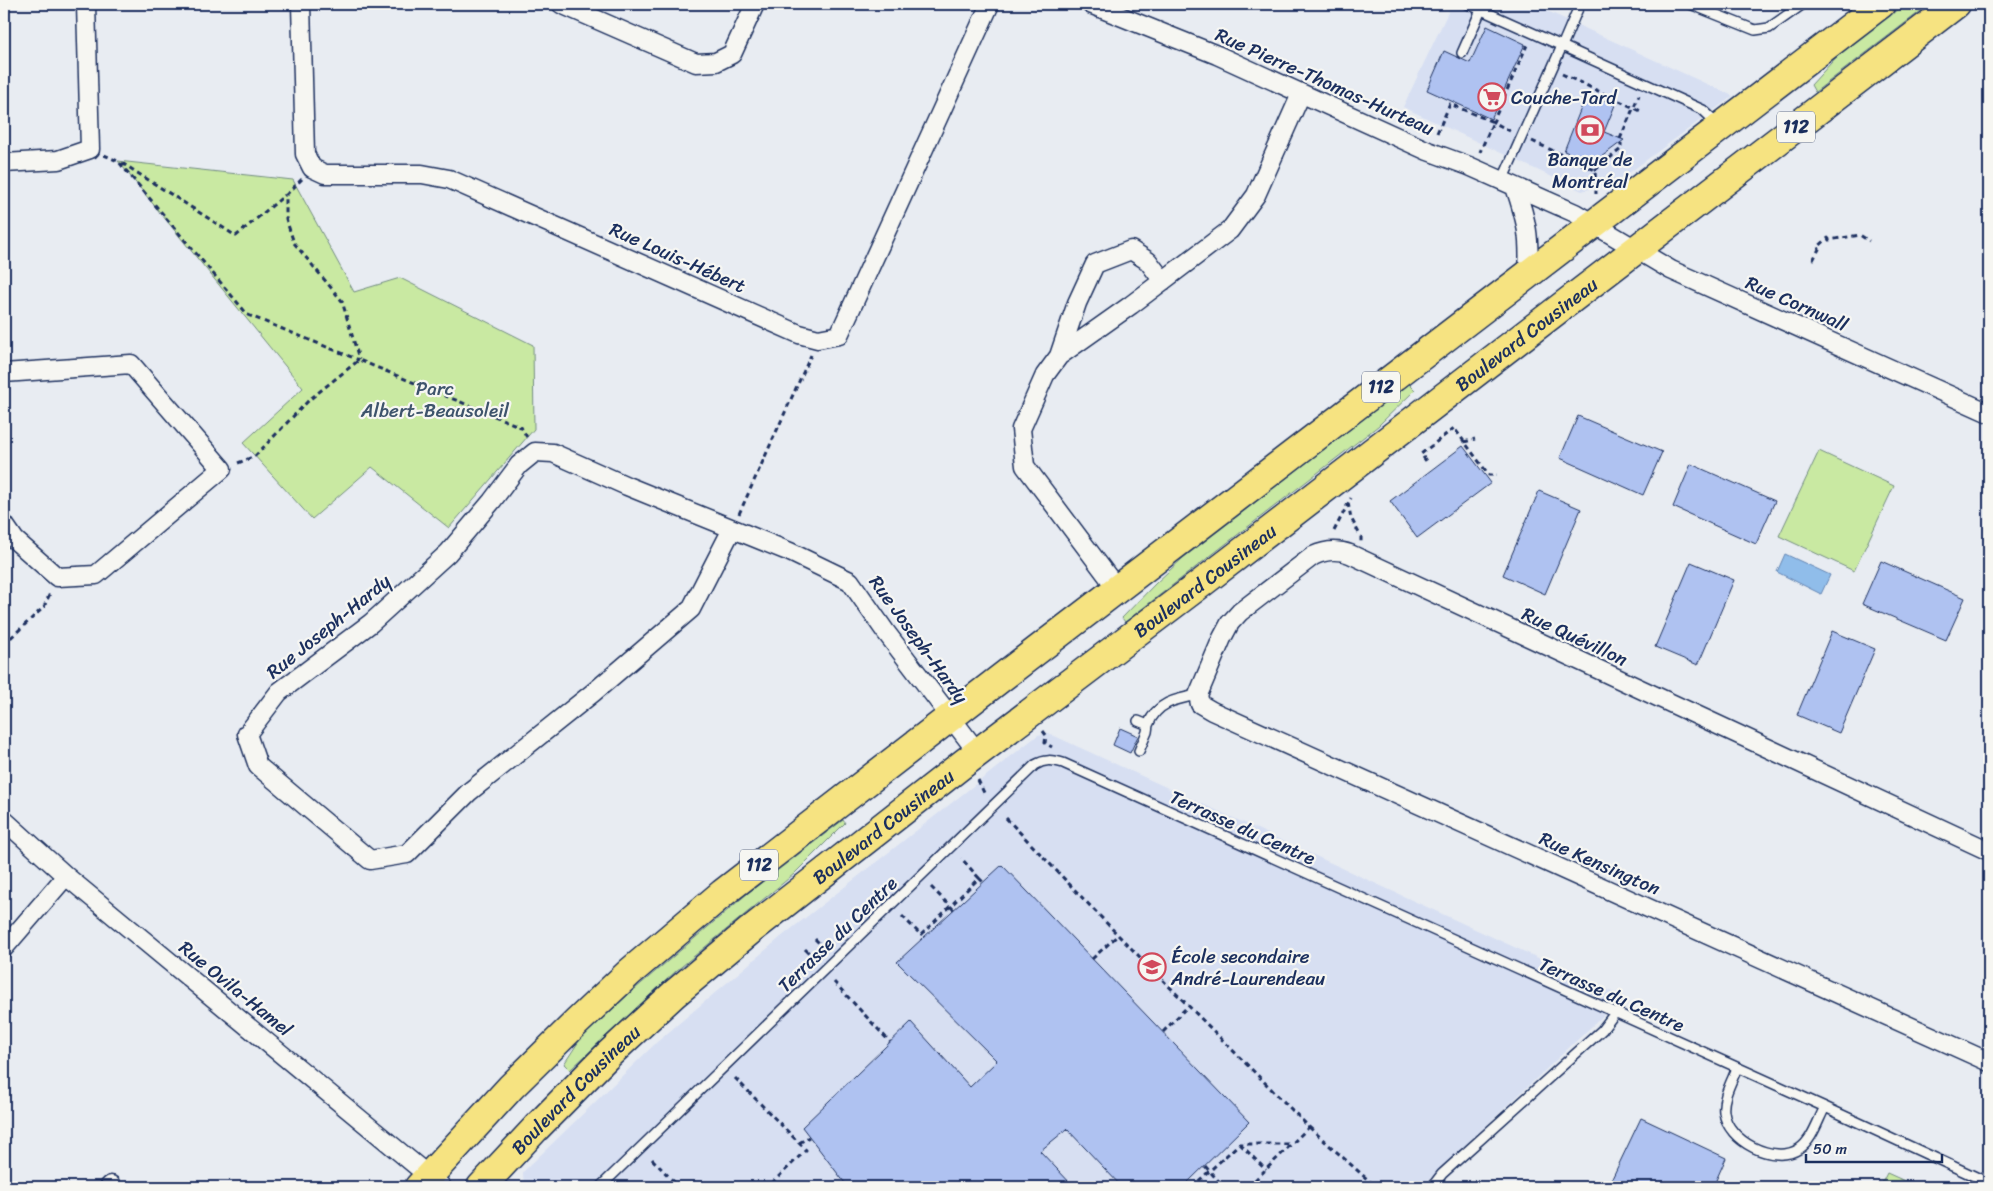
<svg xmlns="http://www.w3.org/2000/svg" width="1993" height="1191" viewBox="0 0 1993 1191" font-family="Sriracha,sans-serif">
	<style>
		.built { fill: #d7dff2 }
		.green { fill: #c9e9a2; stroke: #728c80 }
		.water { fill: #90bdea; stroke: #6184b2 }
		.building { fill: #afc2f1; stroke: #1b2f5e }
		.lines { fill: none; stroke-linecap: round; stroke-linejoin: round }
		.service-casing { stroke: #1b2f5e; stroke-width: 12 }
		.minor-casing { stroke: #1b2f5e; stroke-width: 21 }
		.primary-casing { stroke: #1b2f5e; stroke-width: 31 }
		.path { stroke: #1b2f5e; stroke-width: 3; stroke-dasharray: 5 4; stroke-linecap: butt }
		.service { stroke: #f6f6f2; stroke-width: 9 }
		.minor { stroke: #f6f6f2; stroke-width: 18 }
		.primary { stroke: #f6e381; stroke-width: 28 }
		.labels { text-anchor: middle; stroke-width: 4.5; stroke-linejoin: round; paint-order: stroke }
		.shield { fill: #f6f6f2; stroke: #5d6b8a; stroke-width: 1 }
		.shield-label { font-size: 18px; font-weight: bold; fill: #1b2f5e }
		.street-label { font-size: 19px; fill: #1b2f5e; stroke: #f6f6f2 }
		.poi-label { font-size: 19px; fill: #1b2f5e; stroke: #f6f6f2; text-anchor: start }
		.park-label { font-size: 19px; fill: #3e546c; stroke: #f6f6f2 }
	</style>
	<rect width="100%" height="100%" fill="#e8ecf2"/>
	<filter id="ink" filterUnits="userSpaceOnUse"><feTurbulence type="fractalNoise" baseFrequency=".02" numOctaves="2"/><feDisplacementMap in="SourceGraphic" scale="10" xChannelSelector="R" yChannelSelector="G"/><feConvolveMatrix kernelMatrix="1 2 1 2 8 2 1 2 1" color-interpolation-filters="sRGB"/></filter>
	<g filter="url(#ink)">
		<!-- built -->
		<path class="built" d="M1452 4H1532L1733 96 1618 181 1582 191 1403 107Z
			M1048 733 1623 997 1421 1187H524L523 1172 657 1042 781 937 1038 735Z"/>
		<!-- green -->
		<path class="green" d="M1905 4H1930L1815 92 1811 85 1841 52Z
			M118 161 293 180 354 292 400 278 533 345 534 429 449 528 372 467 312 519 243 443 303 388Z
			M1409 384 1415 390 1378 426 1125 622 1122 618 1156 583 1183 558Z
			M1819 451 1894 486 1854 571 1779 536Z
			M843 820 845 823 794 874 676 971 570 1070 564 1064 581 1038 629 994 748 893Z
			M1887 1173 1918 1187H1880Z"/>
		<!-- water -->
		<path class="water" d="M1785 554 1830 575 1821 594 1777 572Z"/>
		<!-- building -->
		<path class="building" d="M1487 26 1525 44 1491 119 1427 90 1444 51 1470 63Z
			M1587 93 1615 105 1604 132 1624 140 1593 163 1564 151Z
			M1578 416 1662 452 1643 495 1560 458Z
			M1463 446 1491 483 1417 538 1390 501Z
			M1691 464 1775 501 1756 544 1673 507Z
			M1539 491 1581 509 1545 594 1503 575Z
			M1881 561 1965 598 1946 640 1862 604Z
			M1691 562 1734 580 1698 665 1655 647Z
			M1832 631 1875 649 1839 733 1797 715Z
			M1120 728 1138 736 1130 753 1113 745Z
			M1002 865 1249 1122 1183 1187H1122L1067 1129 1040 1151 1074 1187H848L802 1127 911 1022 970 1087 997 1061 897 962Z
			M1641 1118 1726 1158 1713 1187H1608Z"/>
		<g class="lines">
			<!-- service casing -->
			<g class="service-casing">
				<path id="service" d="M1468 4 1562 46 1580 4
					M1690 4 1755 30 1769 28 1803 4
					M1462 53 1481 10
					M1502 181 1562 46 1703 110 1719 125
					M1138 721 1148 725C1157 702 1176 699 1198 695
					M1139 751 1147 732 1148 725
					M1737 1068C1732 1081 1722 1098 1724 1112 1727 1141 1774 1165 1799 1149 1812 1141 1818 1120 1825 1107
					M600 1187 1035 765C1045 759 1052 760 1063 763L1825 1107 1989 1183
					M1432 1187 1442 1174 1602 1030 1615 1013"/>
			</g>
			<!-- minor casing -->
			<g class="minor-casing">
				<path id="minor" d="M301 4 305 154 312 168 325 174H422L449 179 799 334 818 339 839 335 990 4
					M561 4 696 63 716 62 732 54 755 4
					M1090 4 1217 55 1428 151 1469 166 1575 213 1671 270 1989 413
					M4 163 58 160 90 149 86 4
					M1515 187C1527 222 1530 237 1528 274
					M1059 356 1077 303 1095 264 1131 250 1148 261 1163 281
					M4 373 131 364 222 469 96 575 57 577 15 540 4 524
					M732 529 691 609 594 692 469 792 407 854 370 860 258 766 247 734 279 692 371 623 448 553 492 501 519 465 535 452 553 453 627 486 790 552 850 581 885 631 978 753
					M1118 590 1025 466 1021 429 1045 375 1059 356 1131 305 1230 230 1256 195 1301 94
					M4 820 66 876 442 1187
					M1989 851 1350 554C1337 549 1326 550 1313 556L1240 612 1230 623 1222 638 1198 695 1200 704 1212 711 1989 1062
					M4 948 66 876
					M109 1187 111 1185"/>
			</g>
			<!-- primary casing -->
			<g class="primary-casing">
				<g id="primary">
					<path d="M419 1187 511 1087 577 1022 630 972 723 893 1001 678 1881 4"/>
					<path id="s1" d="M481 1187 536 1128 607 1056 674 994 752 929 964 763 1203 582 1956 4"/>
				</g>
			</g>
			<!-- path -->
			<path class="path" d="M1562 74 1643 112
				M1510 131 1493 122 1527 45
				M1437 133 1450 104 1493 122 1480 152
				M1620 139 1639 95
				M1532 141 1595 170 1596 194
				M104 155 118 161 248 315 359 360
				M122 163 236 236 285 195
				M1595 170 1621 149V143
				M302 179 286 195V219L294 243 342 301 359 359
				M1813 260 1819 249 1818 247 1828 238 1829 240 1860 235 1869 241
				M1464 442 1475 439
				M1426 461 1421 454 1454 428 1489 475H1497
				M238 463 255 456 309 400 359 360 521 427 528 439
				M1348 503 1351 518 1361 537V542
				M739 514 811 355
				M1334 531 1351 498
				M4 644 44 607 51 591
				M1043 731 1046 735 1045 743 1052 747
				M978 780 985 795
				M1006 818 1118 935 1309 1127 1248 1187
				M979 878 983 882
				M931 887 954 910
				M902 916 921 935 979 878 961 858
				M815 939 827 951
				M805 949 817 961
				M1092 959 1118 935
				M834 982 890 1042
				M1163 1032 1188 1006
				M735 1078 806 1150 768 1187
				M1309 1127 1376 1187
				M799 1143 809 1137
				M1240 1144 1266 1170
				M652 1159 679 1187
				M1205 1166 1224 1187
				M1192 1187 1239 1144H1292"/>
			<!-- service -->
			<use href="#service" class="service"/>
			<!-- minor -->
			<use href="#minor" class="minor"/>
			<!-- primary -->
			<use href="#primary" class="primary"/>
		</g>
	</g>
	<!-- icons -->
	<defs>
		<g id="supermarket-ring" transform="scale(1.4375)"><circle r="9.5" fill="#f6f6f2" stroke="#d1495b" stroke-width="1.5"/><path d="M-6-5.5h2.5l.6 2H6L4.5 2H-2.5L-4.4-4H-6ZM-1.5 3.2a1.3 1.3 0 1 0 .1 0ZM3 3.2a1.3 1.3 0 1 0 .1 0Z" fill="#d1495b"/></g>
		<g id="bank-ring" transform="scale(1.4375)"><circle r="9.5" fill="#f6f6f2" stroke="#d1495b" stroke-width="1.5"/><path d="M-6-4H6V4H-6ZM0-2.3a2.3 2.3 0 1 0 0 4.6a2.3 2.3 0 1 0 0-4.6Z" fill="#d1495b"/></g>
		<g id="school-ring" transform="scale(1.4375)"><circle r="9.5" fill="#f6f6f2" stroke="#d1495b" stroke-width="1.5"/><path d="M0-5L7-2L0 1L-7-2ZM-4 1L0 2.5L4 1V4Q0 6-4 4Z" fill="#d1495b"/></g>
	</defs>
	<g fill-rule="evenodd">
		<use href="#supermarket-ring" x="1492" y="97"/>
		<use href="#bank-ring" x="1590" y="130"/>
		<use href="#school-ring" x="1152" y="967"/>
	</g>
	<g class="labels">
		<!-- shield labels -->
		<g class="shield">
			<rect x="1777" y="111.5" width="38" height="31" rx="4"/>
			<rect x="1362" y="371.5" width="38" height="31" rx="4"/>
			<rect x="740" y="849.5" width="38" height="31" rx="4"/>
		</g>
		<g class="shield-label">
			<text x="1796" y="133">112</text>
			<text x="1381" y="393">112</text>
			<text x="759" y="871">112</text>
		</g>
		<!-- street labels -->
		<g class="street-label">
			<text transform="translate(1325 81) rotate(24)" y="7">Rue Pierre-Thomas-Hurteau</text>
			<text transform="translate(678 257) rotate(24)" y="7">Rue Louis-Hébert</text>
			<text transform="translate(1797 303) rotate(24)" y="7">Rue Cornwall</text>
			<text dy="7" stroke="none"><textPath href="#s1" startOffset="1351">Boulevard Cousineau</textPath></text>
			<text dy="7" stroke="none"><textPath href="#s1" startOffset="946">Boulevard Cousineau</textPath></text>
			<text transform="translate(328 626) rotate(-39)" y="7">Rue Joseph-Hardy</text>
			<text transform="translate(1575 636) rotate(25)" y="7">Rue Quévillon</text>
			<text transform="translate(919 639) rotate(54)" y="7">Rue Joseph-Hardy</text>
			<text dy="7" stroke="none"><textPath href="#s1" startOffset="541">Boulevard Cousineau</textPath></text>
			<text transform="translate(1243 827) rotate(24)" y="7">Terrasse du Centre</text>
			<text transform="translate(1600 863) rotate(24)" y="7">Rue Kensington</text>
			<text transform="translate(837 934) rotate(-44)" y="7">Terrasse du Centre</text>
			<text transform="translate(236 988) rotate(39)" y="7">Rue Ovila-Hamel</text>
			<text transform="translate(1612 994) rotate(24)" y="7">Terrasse du Centre</text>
			<text dy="7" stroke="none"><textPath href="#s1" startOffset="136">Boulevard Cousineau</textPath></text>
		</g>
		<!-- poi labels -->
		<g class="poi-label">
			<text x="1511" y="104">Couche-Tard</text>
			<text x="1590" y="166" text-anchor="middle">Banque de<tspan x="1590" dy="22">Montréal</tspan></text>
			<text x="1171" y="963">École secondaire<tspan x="1171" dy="22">André-Laurendeau</tspan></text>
		</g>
		<!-- park labels -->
		<g class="park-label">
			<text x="435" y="395">Parc<tspan x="435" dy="22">Albert-Beausoleil</tspan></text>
		</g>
	</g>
	<!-- margin -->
	<rect width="1993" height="1191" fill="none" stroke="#f6f6f2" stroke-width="20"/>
	<rect x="10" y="10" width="1973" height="1171" fill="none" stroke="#1b2f5e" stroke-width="2" filter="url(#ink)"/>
	<!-- scale -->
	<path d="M1806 1154v8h136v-8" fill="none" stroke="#1b2f5e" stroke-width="2.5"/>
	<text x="1813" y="1154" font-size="15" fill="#1b2f5e" stroke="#f6f6f2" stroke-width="4" paint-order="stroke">50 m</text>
</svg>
